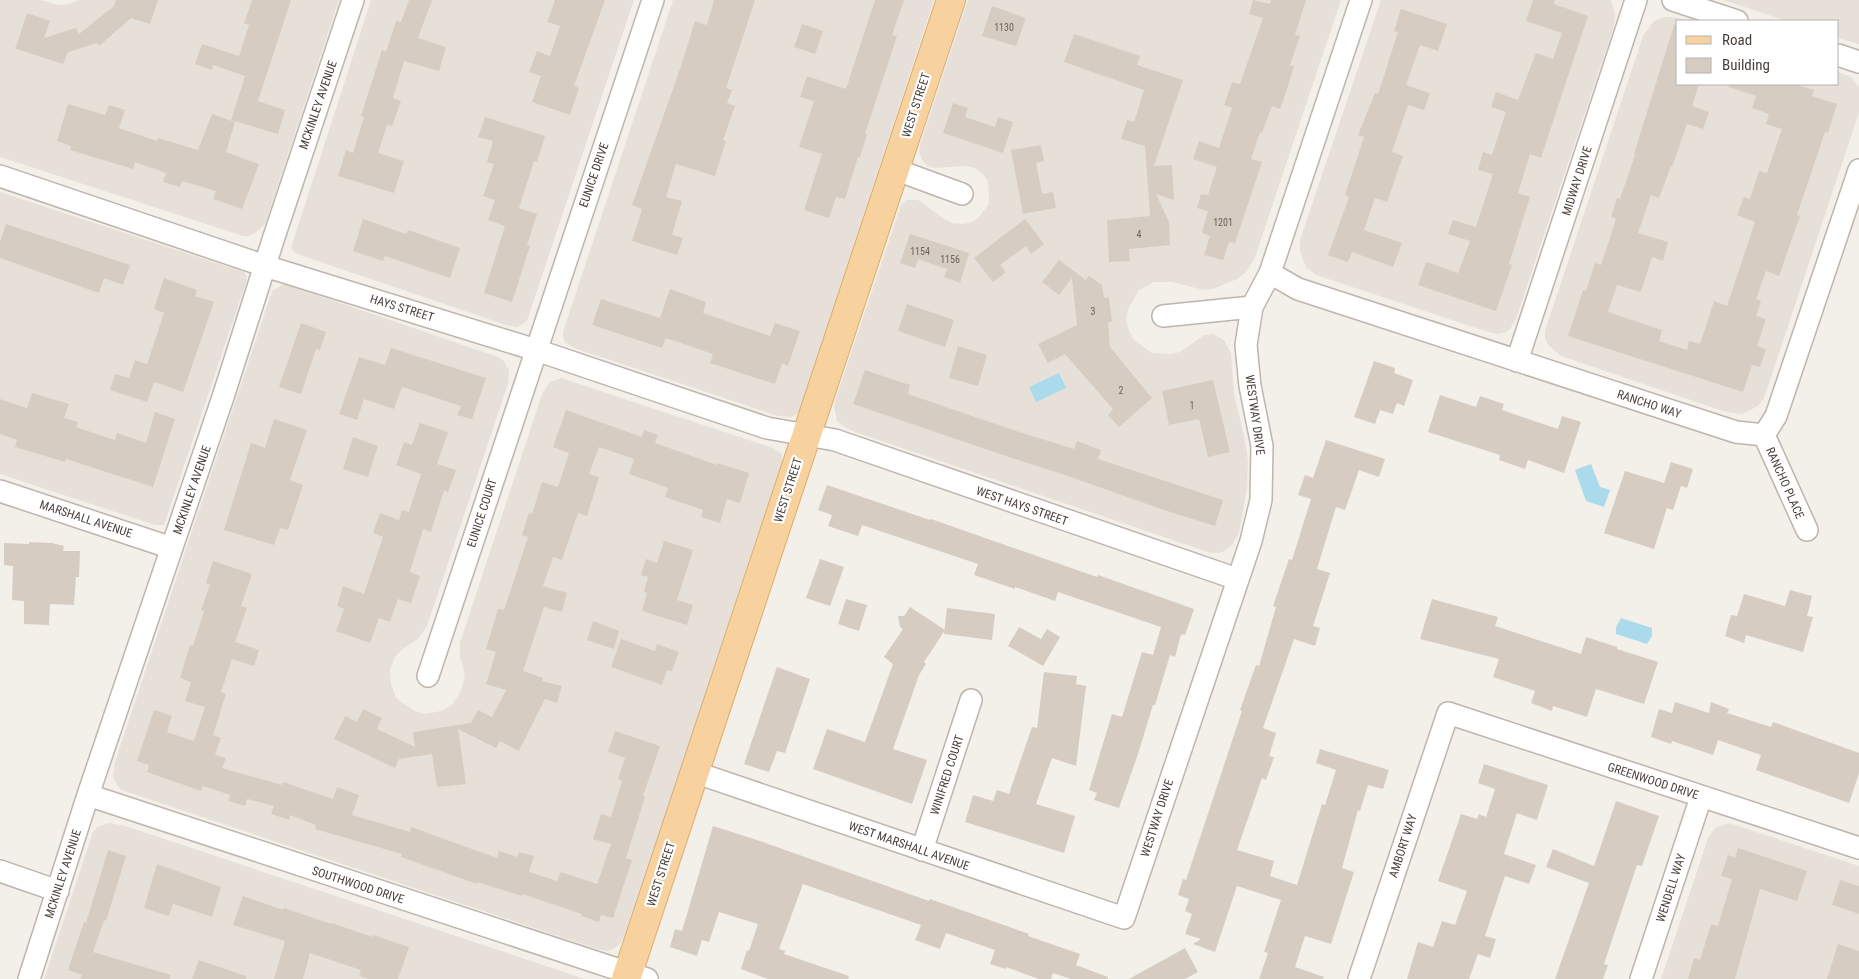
<svg xmlns="http://www.w3.org/2000/svg" width="1859" height="979" viewBox="0 0 1859 979" font-family="'Roboto Condensed',sans-serif">
	<style>
		.residential { fill: #e7e0d8 }
		.water { fill: #aadaec }
		.building { fill: #d7ccc2 }
		.lines { fill: none; stroke-linecap: round; stroke-linejoin: round }
		.minor-casing { stroke: #beb5ac; stroke-width: 24 }
		.major-casing { stroke: #dcac6e; stroke-width: 30 }
		.minor { stroke: #fff; stroke-width: 21 }
		.major { stroke: #f7d29e; stroke-width: 28 }
		.labels { text-anchor: middle; stroke-width: 4.5; stroke-linejoin: round; paint-order: stroke }
		.number-label { font-size: 10px; fill: #6b625a }
		.street-label { font-size: 12px; fill: #473f38; stroke: #fff }
	</style>
	<rect width="100%" height="100%" fill="#f3efe9"/>
	<!-- residential -->
	<path class="residential" d="M0 0H41L58 5 68 4 79 0H339L265 224 255 233 249 236H243L0 157Z
		M371 0H634L527 321 523 324 517 327 506 325 303 256 294 252 291 248Z
		M673 0H934L801 408 798 413 792 417 778 416 574 348 565 342 563 337V332Z
		M968 0H1341L1254 260 1246 272 1237 279 1213 289 1204 290 1172 282H1154L1139 290 1128 309 1126 319 1129 331 1134 340 1152 353 1171 354 1180 352 1204 335 1213 334 1224 340 1231 353 1234 393 1245 441 1248 461 1247 487 1239 533 1232 545 1226 550 1220 553H1212L1199 549 855 432 843 426 837 421 834 407 836 398 901 205 906 200H918L943 218 952 223 963 224 974 221 980 216 989 203 988 181 982 173 975 168 966 166 934 168 928 166 922 160 919 152 920 145Z
		M1381 0H1610L1614 9 1615 17 1614 26 1516 319 1510 329 1504 333 1497 334 1485 331 1316 275 1306 267 1300 251V240Z
		M1723 0H1859V44L1838 38V21H1787Z
		M1665 17H1674L1688 21H1678V84H1838V72L1851 77 1859 87V113L1764 398 1758 406 1743 414 1726 412 1561 356 1549 346 1545 338V331L1643 36 1654 21Z
		M0 192 244 272 246 275 247 280 164 525H155L0 474Z
		M282 285H288L498 357 504 361 509 371 508 384 427 626 418 639 401 650 395 657 390 670 391 684 396 697 401 702 415 711 425 714 441 711 452 705 461 691 465 675 460 656V643L542 394 550 382 562 378 570 381 773 448 782 454V464L624 937 620 944 613 949 607 951 597 949 130 793 121 790 116 783 113 776 115 762 272 291Z
		M109 823 125 826 585 979H44L93 832 97 827Z
		M1729 823 1859 866V979H1661L1708 838 1715 828Z"/>
	<!-- water -->
	<path class="water" d="M1059 373 1066 388 1036 402 1029 387Z
		M1591 464 1600 487 1610 490 1604 507 1586 501 1575 470Z
		M1621 618 1652 628V636L1647 644 1616 634V627Z"/>
	<!-- building -->
	<path class="building" d="M116 0H158L150 24 131 18 99 46 97 43 68 52 63 64 14 48 16 47 27 13 50 21 44 38 76 28 79 34 113 7Z
		M252 0H291L258 101 285 110 278 134 231 120 245 76 213 65 212 70 195 64 202 44 239 56 249 25 244 23Z
		M409 0H432L418 38 446 47 439 71 404 61 393 98 401 101 392 126 387 125 378 153 404 161 394 193 338 176 346 150 353 153 364 117 361 116 382 50 386 52 396 21 401 22Z
		M555 0H605L574 86 579 88 570 115 532 102 541 76 529 72 537 51 550 56 560 26 547 22Z
		M714 0H755L726 88 732 90 727 103 735 106 723 140 726 141 715 176 676 164 666 197 682 201 672 235 683 238 677 255 632 241 642 209 632 205 681 66 695 21 707 25Z
		M875 0H904L892 35 897 36 865 134 867 135 860 157H858L845 199 836 197 829 218 804 210 822 154 799 147 814 101 800 97 807 76 846 89Z
		M1253 0 1270 4 1271 0H1306L1295 35 1300 36 1290 65 1294 66 1287 89 1280 109 1272 106 1262 133 1260 132 1251 159 1262 162 1235 243 1229 242 1223 260 1204 255 1210 236 1202 233 1208 211 1197 208 1201 194 1208 195 1217 167 1193 159 1199 141 1219 148 1232 108 1224 105 1232 82 1240 84 1263 18 1249 14Z
		M1533 0H1555L1554 4 1588 16 1541 158 1530 154 1518 193 1530 197 1509 264 1512 265 1496 311 1418 285 1426 262 1458 273 1470 241 1448 234 1453 220 1476 227 1493 174 1478 170 1483 152 1492 155 1506 112 1491 107 1496 92 1518 100 1536 53 1553 59 1562 33 1526 21Z
		M992 6 1026 18 1016 46 982 36Z
		M1401 9 1447 24 1438 51 1420 45 1406 85 1430 93 1424 110 1408 105 1392 152 1403 156 1387 202 1375 198 1364 230 1402 243 1393 267 1352 252 1348 262 1328 255 1349 197 1345 195 1364 137 1358 135 1375 93 1378 94 1398 32 1394 31Z
		M802 24 823 31 815 54 794 47Z
		M1674 25H1678V84H1699L1692 106 1709 112 1703 129 1687 124 1672 167 1671 166 1659 198 1651 195 1638 233 1668 242 1663 261 1652 257 1641 292 1617 285 1608 312 1662 330 1659 341 1687 350 1689 341 1700 344 1714 301 1727 306 1755 222 1737 215 1744 197 1750 199 1759 171 1767 173 1782 129 1766 124 1769 114 1752 108 1756 96 1729 87V84H1793L1814 90 1812 96 1837 104 1828 133 1825 132 1797 215 1800 216 1779 276 1766 271 1756 299 1761 301 1756 316 1766 319 1757 346 1766 349 1760 367 1752 365 1743 392 1568 336 1583 290 1586 291 1595 263 1601 265 1616 219 1611 217 1617 198 1620 199 1635 155 1634 154Z
		M1074 34 1140 56 1137 65 1183 80 1154 166 1172 165 1174 200 1156 194 1169 222 1170 245 1129 249 1130 261 1109 262 1107 220 1150 216 1145 146 1121 139 1127 120 1134 122 1144 90 1064 62Z
		M953 103 968 108 965 117 995 127 998 117 1013 122 1003 153 943 133Z
		M68 104 105 115 109 105 125 110 119 128 157 141 158 138 198 150 212 114 235 122 226 152 259 164 242 209 213 199 216 191 182 181 180 187 163 182 166 173 135 162 133 169 70 150 71 146 57 141Z
		M485 117 545 136 537 162 534 161 519 208 537 214 527 245 530 246 512 302 484 293 505 226 488 220 495 200 483 196 494 164 487 162 493 141 478 137Z
		M1041 145 1044 161 1036 163 1042 194 1053 192 1056 208 1023 214 1011 150Z
		M363 219 406 234 408 230 460 248 450 278 385 256 383 261 353 251Z
		M1025 219 1044 244 1031 254 1026 246 1000 265 1006 272 993 282 974 258Z
		M6 224 130 265 123 285 104 278 99 293 0 258V242Z
		M910 234 969 253 960 283 944 277 947 269 932 264 918 259 915 268 900 263Z
		M1059 260 1086 280 1089 276 1102 285 1104 298 1109 297 1112 322H1108L1110 347 1152 398 1119 427 1108 415 1113 409 1065 354 1048 363 1038 344 1077 325 1072 278 1059 295 1042 282Z
		M164 278 197 290 195 296 214 302 183 392 154 382 147 402 110 390 115 374 129 378 135 360 147 364 164 313 154 309Z
		M670 289 706 302 703 313 770 336 775 323 800 331 788 366 782 363 775 384 710 363 713 354 666 338 662 348 592 325 601 299 660 318Z
		M907 304 954 320 945 347 898 331Z
		M301 323 326 332 320 350 316 349 301 394 279 387Z
		M958 346 987 355 978 386 949 378Z
		M391 348 486 378 472 419 457 415 461 406 402 387 394 409 364 399 357 420 339 414 359 357 385 365Z
		M1374 361 1395 368 1394 373 1413 380 1404 406 1397 403 1393 414 1380 410 1375 424 1354 417Z
		M865 370 910 385 908 394 1010 429 1074 449 1077 441 1101 450 1098 459 1223 500 1215 526 1164 510 1065 475 1012 458 853 404Z
		M1213 380 1230 452 1208 457 1199 419 1169 425 1162 391Z
		M32 393 69 404 64 418 78 422 76 427 115 440 117 433 146 443 155 412 175 419 153 487 66 459 65 462 15 447 17 440 0 434V399L27 408Z
		M1440 395 1476 407 1480 396 1504 404 1502 410 1558 429 1562 416 1581 422 1564 473 1528 460 1525 469 1499 460 1500 455 1428 432Z
		M566 410 642 437 644 430 658 435 655 443 717 465V463L749 473 740 503 727 499 720 523 701 517 703 510 665 497 668 488 629 474 634 459 599 447 589 474 599 477 587 516 578 513 562 560 553 557 543 586 567 593 562 612 544 607 523 671 543 678 542 681 562 686 557 703 545 699 519 751 500 741 496 748 458 729 466 784 437 787 432 754 399 759 395 768 334 739 345 716 357 722 363 709 382 718 377 729 415 747 413 732 471 723 478 710 492 717 506 690 486 684 496 652 486 649 498 609 504 610 511 589 528 537 522 535 529 513 532 514 542 482 558 487 569 453 553 447Z
		M274 419 307 430 290 480 303 485 288 530 280 528 274 545 224 530 251 443 265 448Z
		M420 423 448 432 437 464 456 470 448 492 444 490 431 532 423 529 410 572 420 576 411 603 398 599 390 622 379 618 370 643 336 631 344 609 337 606 343 586 364 594 383 537 373 533 380 513 399 520 402 510 409 512 421 474 396 465 404 442 412 445Z
		M353 437 378 446 368 477 343 469Z
		M1326 440 1385 459 1379 477 1359 470 1345 510 1336 507 1317 569 1330 573 1313 626 1320 628 1315 646 1294 639 1263 728 1276 733 1269 756 1274 757 1266 780 1262 778 1237 850 1274 861 1270 876 1297 885 1322 804 1325 805 1336 770 1316 763 1320 749 1389 770 1383 789 1368 785 1360 811 1358 810 1342 868 1354 872 1331 944 1305 936 1295 967 1324 977 1323 979H1259L1268 953 1264 952 1281 900 1237 886 1215 952 1193 944 1201 939 1185 934 1192 914 1185 911 1189 899 1178 895 1183 879 1186 880 1242 711 1240 710 1256 665 1259 666 1276 607 1273 606 1289 559 1292 560 1311 499 1298 495 1305 475 1313 478Z
		M1671 462 1693 469 1687 488 1681 486 1673 510 1667 508 1654 549 1604 533 1625 471 1664 483Z
		M827 485 930 520 931 519 1097 577 1098 575 1194 609 1185 635 1181 634 1175 657 1170 655 1155 705H1153L1137 757 1119 808 1094 800 1097 793 1089 790 1112 714 1122 717 1142 652 1153 655 1161 627 1058 592 1055 601 1015 587V589L974 575 978 564 862 525 858 536 828 526 832 515 818 510Z
		M664 541 693 550 677 600 693 605 687 625 642 611 647 593 644 592 648 577 641 575 646 559 657 563Z
		M29 542 52 543 64 546 63 551H80L79 577H76L74 605 50 604 49 625 24 624V601L12 600 13 566 4 565V543L29 544Z
		M820 559 844 567 830 606 806 598Z
		M213 561 252 574 241 606 247 608 235 642 259 650 254 666 232 659 221 692 226 694 213 735 221 738 215 755 226 758 222 768 282 785 283 782 333 799 337 787 359 795 352 815 410 832 411 827 497 858 499 851 517 857 519 852 534 856 529 872 557 881 561 872 597 884 611 844 593 839 601 814 611 817 622 781 618 779 625 758 608 752 615 731 660 746 643 796 645 797 626 858 632 860 613 918 601 915 599 922 581 916 582 914 522 894V896L477 882V884L401 857 402 854 315 829 316 825 290 815 289 820 271 814 274 806 247 799 245 806 228 801 230 795 203 786 201 791 147 772 149 765 137 761 154 710 172 716 167 732 194 741 205 707 185 701 191 682 180 678 190 645 193 646 204 611 201 610 210 585 206 583Z
		M1790 590 1812 596 1807 616 1813 617 1803 652 1746 635 1744 643 1725 636 1731 615 1737 616 1744 594 1785 606Z
		M846 599 867 605 859 631 838 624Z
		M1432 599 1498 617 1495 626 1581 654 1586 637 1617 647V649L1658 662 1644 704 1596 689 1587 717 1553 706 1552 711 1531 703 1535 691 1493 677 1499 659 1420 639Z
		M910 607 945 630 924 662 926 664 919 675 893 749 927 760 912 804 813 769 827 729 865 742 893 664 884 657 903 629 900 627 898 616H904Z
		M947 608 995 614 992 640 944 634Z
		M593 621 619 631 614 649 587 640Z
		M1019 627 1041 639 1047 629 1060 637 1043 666 1008 646Z
		M621 639 655 651 657 644 679 652 672 671 667 670 662 685 611 667Z
		M777 667 810 679 785 753 777 751 769 772 744 764Z
		M1044 672 1077 676 1076 684 1086 686 1076 766 1052 758 1036 804 1075 816 1064 853 965 822 973 795 993 801 997 790 1009 794 1032 727 1037 728Z
		M1675 702 1709 713 1711 702 1729 709 1727 713 1771 727 1773 722 1859 753V773L1849 803 1756 770 1761 755 1718 740 1713 755 1672 741 1671 744 1651 737 1659 709 1672 713Z
		M1484 764 1548 785 1537 820 1517 813 1504 854 1536 865 1529 884 1505 876 1485 936 1496 939 1490 958 1478 954 1469 979H1407L1418 942 1433 947 1442 921 1455 925 1467 891 1438 881 1461 814 1477 819 1479 814 1486 817 1495 789 1478 783Z
		M1616 801 1659 816 1642 866 1637 865 1604 964 1608 965 1603 979H1555L1589 883 1546 867 1553 849 1594 866Z
		M713 826 760 841 929 901 930 899 1029 934 1028 936 1080 954 1076 965 1108 977V979H1071L1053 973 1051 979H1039L1006 967V969L990 964 995 950 946 933 940 949 915 940 921 925 803 884 779 949 785 951 784 954 849 976 848 979H768L741 969 747 950 749 951 758 924 719 912 709 942 702 940 697 956 670 947 675 929 682 931Z
		M1738 848 1807 871 1797 901 1760 889 1735 979H1688L1694 958 1700 960 1711 924 1718 926 1732 879 1721 876 1728 855 1735 858Z
		M108 850 126 856 106 921 104 920 93 952 171 975 170 979H80L82 975 68 970 84 922 86 923Z
		M157 864 221 887 212 917 173 904 169 916 144 908Z
		M1840 880 1859 886V914L1832 905Z
		M243 896 283 910 284 908 331 924 332 923 372 937 373 935 409 947 398 979H368L359 976 361 970 310 953 303 979H274L285 941 233 925Z
		M1838 944 1859 951V979H1827Z
		M1185 948 1198 972 1185 979H1129Z
		M199 960 246 976V979H192Z"/>
	<g class="lines">
		<!-- minor casing -->
		<g class="minor-casing">
			<path id="minor" d="M1673 0 1737 21
				M1838 55 1859 62
				M894 169 962 194
				M0 176 265 266 536 350 767 428 835 440 1237 579
				M1270 273 1298 289 1736 432 1764 435
				M1163 316 1252 307
				M1517 361 1636 0
				M1764 435 1776 416 1859 170
				M1764 435 1807 530
				M0 491 172 548
				M428 676 653 0
				M694 772 1124 918 1251 541 1261 500 1262 446 1250 386 1246 345 1252 307 1270 273 1361 0
				M88 795 647 979
				M922 850 971 700
				M0 871 58 891
				M29 979 88 795 223 397 274 237 353 0
				M1359 979 1448 713 1859 848
				M1641 979 1701 797"/>
		</g>
		<!-- major casing -->
		<g class="major-casing">
			<path id="major" d="M626 979 951 0"/>
		</g>
		<!-- minor -->
		<use href="#minor" class="minor"/>
		<!-- major -->
		<use href="#major" class="major"/>
	</g>
	<g class="labels">
		<!-- number labels -->
		<g class="number-label">
			<text x="1004" y="31">1130</text>
			<text x="1223" y="226">1201</text>
			<text x="1139" y="238">4</text>
			<text x="920" y="255">1154</text>
			<text x="950" y="263">1156</text>
			<text x="1093" y="315">3</text>
			<text x="1121" y="394">2</text>
			<text x="1192" y="409">1</text>
		</g>
		<!-- street labels -->
		<g class="street-label">
			<text transform="translate(318 105) rotate(-71)" y="4">MCKINLEY AVENUE</text>
			<text transform="translate(916 105) rotate(-72)" y="4">WEST STREET</text>
			<text transform="translate(594 175) rotate(-71)" y="4">EUNICE DRIVE</text>
			<text transform="translate(1577 181) rotate(-72)" y="4">MIDWAY DRIVE</text>
			<text transform="translate(402 308) rotate(17)" y="4">HAYS STREET</text>
			<text transform="translate(1649 404) rotate(18)" y="4">RANCHO WAY</text>
			<text transform="translate(1255 415) rotate(82)" y="4">WESTWAY DRIVE</text>
			<text transform="translate(1785 483) rotate(66)" y="4">RANCHO PLACE</text>
			<text transform="translate(192 490) rotate(-71)" y="4">MCKINLEY AVENUE</text>
			<text transform="translate(788 490) rotate(-72)" y="4">WEST STREET</text>
			<text transform="translate(1022 506) rotate(19)" y="4">WEST HAYS STREET</text>
			<text transform="translate(482 513) rotate(-72)" y="4">EUNICE COURT</text>
			<text transform="translate(86 519) rotate(18)" y="4">MARSHALL AVENUE</text>
			<text transform="translate(947 775) rotate(-72)" y="4">WINIFRED COURT</text>
			<text transform="translate(1653 781) rotate(18)" y="4">GREENWOOD DRIVE</text>
			<text transform="translate(1157 818) rotate(-72)" y="4">WESTWAY DRIVE</text>
			<text transform="translate(909 846) rotate(19)" y="4">WEST MARSHALL AVENUE</text>
			<text transform="translate(1403 846) rotate(-72)" y="4">AMBORT WAY</text>
			<text transform="translate(63 874) rotate(-72)" y="4">MCKINLEY AVENUE</text>
			<text transform="translate(661 874) rotate(-72)" y="4">WEST STREET</text>
			<text transform="translate(358 885) rotate(18)" y="4">SOUTHWOOD DRIVE</text>
			<text transform="translate(1671 888) rotate(-72)" y="4">WENDELL WAY</text>
		</g>
	</g>
	<!-- legend -->
	<rect x="1676" y="20" width="162" height="65" fill="#ffffff" stroke="#b5b2af"/>
	<rect x="1686" y="36" width="25" height="8" fill="#f7d29e" stroke="#b5b2af"/>
	<text x="1722" y="45" font-size="15" fill="#473f38">Road</text>
	<rect x="1686" y="58" width="25" height="15" fill="#d7ccc2" stroke="#b5b2af"/>
	<text x="1722" y="70" font-size="15" fill="#473f38">Building</text>
</svg>
